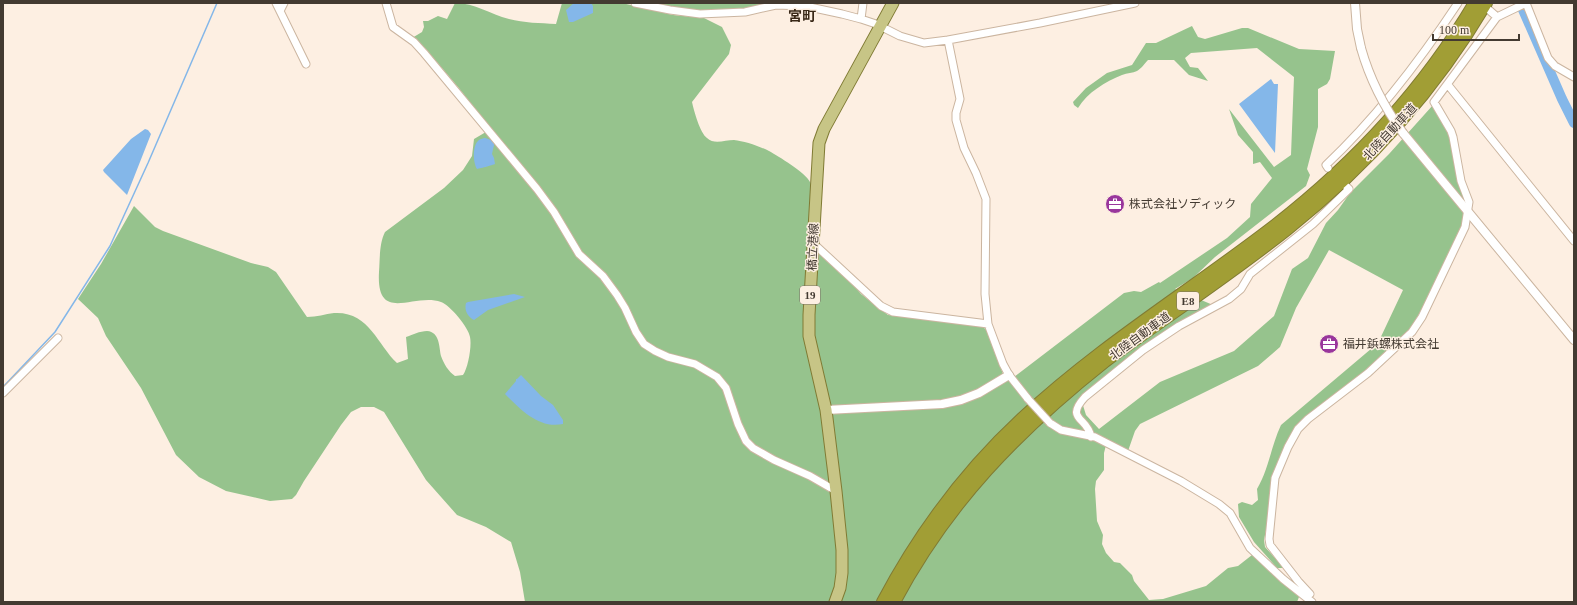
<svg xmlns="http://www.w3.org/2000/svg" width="1577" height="605" viewBox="0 0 1577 605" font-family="'Times New Roman','Noto Sans JP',serif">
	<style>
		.forest { fill: #96c38d }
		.water { fill: #84b7e9 }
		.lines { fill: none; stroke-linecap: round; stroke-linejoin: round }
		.stream { stroke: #84b7e9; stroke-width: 1.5 }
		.river { stroke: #84b7e9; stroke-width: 10 }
		.minor-casing { stroke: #cbb5a0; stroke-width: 9 }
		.tertiary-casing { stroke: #cbb5a0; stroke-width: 10 }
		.primary-casing { stroke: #807b34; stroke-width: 13 }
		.motorway-casing { stroke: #807b34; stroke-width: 14 }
		.minor { stroke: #fff; stroke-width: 7 }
		.tertiary { stroke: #fff; stroke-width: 8 }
		.primary { stroke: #c7c586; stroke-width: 11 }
		.motorway { stroke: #a19e35; stroke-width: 12 }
		.minor-bridge-casing { stroke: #cbb5a0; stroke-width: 9; stroke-linecap: butt }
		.tertiary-bridge-casing { stroke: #cbb5a0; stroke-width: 10; stroke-linecap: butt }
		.minor-bridge { stroke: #fff; stroke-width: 7 }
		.tertiary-bridge { stroke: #fff; stroke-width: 8 }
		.labels { text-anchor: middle; stroke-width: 3; stroke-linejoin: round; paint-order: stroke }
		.shield { fill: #fdefe2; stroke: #7b7066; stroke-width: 1 }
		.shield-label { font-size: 11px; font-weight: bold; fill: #433a31 }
		.street-label { font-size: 12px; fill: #433a31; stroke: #fdefe2 }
		.poi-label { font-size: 12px; fill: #433a31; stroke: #fdefe2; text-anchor: start }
		.quarter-label { font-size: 14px; font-weight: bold; fill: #392817; stroke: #fdefe2 }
	</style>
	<rect width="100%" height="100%" fill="#fdefe2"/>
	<!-- forest -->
	<path class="forest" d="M455 3C475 3 490 14 509 19 524 23 540 23 556 24L562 3H622L673 15 704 18 722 27 731 45 729 54 692 102C694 111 700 133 707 138 714 145 725 140 734 140 744 141 759 146 769 151 778 156 806 173 810 182 816 194 811 221 810 234L861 294 888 315 981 326 987 330 1003 374 1014 377 1124 293 1134 291 1141 292 1159 282 1160 283 1227 238 1250 217 1251 204 1272 178 1260 162 1253 164V152L1238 135 1229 109 1274 167 1291 155 1294 77 1257 48 1191 53 1185 58 1190 67 1198 68 1208 81 1189 75 1174 60H1148C1145 63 1141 69 1137 71 1133 73 1127 73 1122 75 1105 82 1088 92 1078 108L1074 105 1073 102 1086 88 1107 73 1132 65 1146 43H1156L1192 26 1198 37 1205 39 1242 28H1248L1299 49 1335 51 1330 79 1327 84 1318 89V127L1307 169 1310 175 1306 186 1215 257 1193 278 1175 289 1213 305 1190 316 1081 399 1086 415 1099 429 1160 382 1234 351 1274 316 1292 269 1308 258 1326 223 1338 210 1350 193 1389 154 1433 105 1443 121 1452 142 1457 180 1466 202 1463 223 1426 302 1409 331 1363 375 1307 417 1282 451 1264 540 1265 547 1284 568H1277L1254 542 1239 517 1238 504 1242 502 1252 505 1258 500 1257 489C1269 469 1271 446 1281 425L1378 343 1403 290 1329 250 1296 308 1280 347 1258 366 1140 424 1135 431 1128 451 1107 441 1104 453V470L1096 481 1095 489 1097 521 1103 535 1102 544 1106 553 1114 562 1120 563 1132 575 1134 581 1149 600 1163 599 1206 586 1228 568 1238 566 1252 555 1299 597 1297 602H525L520 572 511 542 486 527 457 515 426 480 384 412 374 407H361L351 412 341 425 304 481 296 495 292 499 270 501 226 491 199 477 176 455 141 388 106 336 98 318 78 299 101 264 134 206 155 227 163 231 251 263 268 267 276 272 307 317C317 317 325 314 334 313 369 311 377 344 397 363L408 359 406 337C412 335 420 331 427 331 440 332 439 347 441 356 444 364 448 371 455 376L463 375C468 368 472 346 470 337 469 328 450 305 441 302 414 292 376 325 379 272 380 260 379 244 385 232L444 188 463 170 472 156 474 139 491 129 458 87 425 48 412 38 422 32 424 27 423 21H428L438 16 447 19Z
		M651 3H766V4C725 16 692 10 651 3Z"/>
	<!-- water -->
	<path class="water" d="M574 3H591L593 6V13L573 22H569L566 10Z
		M1271 79 1274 84H1278L1275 153 1239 104Z
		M145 129 148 130 151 134 127 195 104 172 103 170 131 139Z
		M485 138 494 141V145L492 154 494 158 495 164C493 165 478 169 477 169 473 163 472 145 479 140 480 139 484 138 485 138Z
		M514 294 525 297 488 310 474 320C468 317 464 311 466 303L468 302Z
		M521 375 541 396 553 405 563 420V424C539 429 521 410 505 394L516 381V379H517Z"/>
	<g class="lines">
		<!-- stream -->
		<path class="stream" d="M3 387 55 332 110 246 148 163 217 3"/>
		<!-- river -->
		<path class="river" d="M1520 3 1562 99 1574 123"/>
		<!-- minor casing -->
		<g class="minor-casing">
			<path id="minor" d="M276 3 306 64
				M386 3 393 27 414 42 424 53 537 189 554 212 579 254 603 276 617 295 625 308 636 332 644 344 655 351 668 357 695 364 717 377 726 388 738 424 746 441 753 448 774 460 810 476 836 491
				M635 3 670 10 700 14 745 12 776 5 805 6 842 14 861 19 876 24 900 36 924 43 948 40 1040 23 1135 3
				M1526 3 1548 58 1555 66 1574 77
				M1489 10 1497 17
				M280 11 284 3
				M861 19 863 3
				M948 40 960 99 956 113V120L964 148 976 173 986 199 985 294 988 324 1003 364 1009 375 1028 399
				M1448 85 1574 241
				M1328 168 1326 165C1378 116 1419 62 1458 3
				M813 243 881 306 893 312 988 324
				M3 393 58 338
				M1050 423 1061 430 1095 437 1181 481 1219 504 1230 513 1250 548 1283 579 1312 602
				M1091 437C1088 417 1064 420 1085 397L1143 350 1179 326 1229 299 1241 289 1250 274 1313 224 1349 189 1346 186
				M1310 594 1298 581 1270 545 1269 539 1275 478 1288 447 1298 429 1308 419 1368 373 1412 332 1422 317 1465 227 1469 202 1461 181 1453 137 1451 131 1434 102 1497 17 1526 3"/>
		</g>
		<!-- tertiary casing -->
		<g class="tertiary-casing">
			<path id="tertiary" d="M1355 3 1357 29 1361 48
				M1403 133 1574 340
				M826 410 942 404 961 400 979 393 1009 375"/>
		</g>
		<!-- primary casing -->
		<g class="primary-casing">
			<path id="primary" d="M835 602 840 588 842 573V550L836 491 826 410 809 336V315L819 143 824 129 893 3"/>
		</g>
		<!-- motorway casing -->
		<g class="motorway-casing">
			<path id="motorway" d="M883 602C919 534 966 471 1022 419 1100 346 1192 290 1276 225 1354 164 1424 89 1475 3
				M894 602C947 502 1017 431 1105 361 1165 317 1228 276 1287 229 1366 166 1434 91 1486 3"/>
		</g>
		<!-- minor -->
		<use href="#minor" class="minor"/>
		<!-- tertiary -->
		<use href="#tertiary" class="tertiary"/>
		<!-- primary -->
		<use href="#primary" class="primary"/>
		<!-- motorway -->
		<use href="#motorway" class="motorway"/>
		<!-- minor-bridge casing -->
		<g class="minor-bridge-casing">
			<path id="minor-bridge" d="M1028 399 1050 423"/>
		</g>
		<!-- tertiary-bridge casing -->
		<g class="tertiary-bridge-casing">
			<path id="tertiary-bridge" d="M1361 48C1370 80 1384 107 1403 133"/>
		</g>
		<!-- minor-bridge -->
		<use href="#minor-bridge" class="minor-bridge"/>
		<!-- tertiary-bridge -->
		<use href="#tertiary-bridge" class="tertiary-bridge"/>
	</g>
	<!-- icons -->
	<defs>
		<g id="office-disc" transform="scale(1)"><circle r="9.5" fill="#99369c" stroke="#fdefe2"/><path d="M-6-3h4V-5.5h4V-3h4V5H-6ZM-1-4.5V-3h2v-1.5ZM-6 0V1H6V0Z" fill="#fff"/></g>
	</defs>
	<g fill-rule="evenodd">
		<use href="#office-disc" x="1115" y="204"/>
		<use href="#office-disc" x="1329" y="344"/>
	</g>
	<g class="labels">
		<!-- shield labels -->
		<g class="shield">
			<rect x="800" y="286" width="20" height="18" rx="3"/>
			<rect x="1177" y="292" width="22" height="18" rx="3"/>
		</g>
		<g class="shield-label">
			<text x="810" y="299">19</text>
			<text x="1188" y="305">E8</text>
		</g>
		<!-- street labels -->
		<g class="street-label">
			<text transform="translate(1390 132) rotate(-47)" y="4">北陸自動車道</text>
			<text transform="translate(813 247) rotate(-87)" y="4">橋立港線</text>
			<text transform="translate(1140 336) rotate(-36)" y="4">北陸自動車道</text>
		</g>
		<!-- poi labels -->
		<g class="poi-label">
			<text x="1129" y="208">株式会社ソディック</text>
			<text x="1343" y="348">福井鋲螺株式会社</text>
		</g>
		<!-- quarter labels -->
		<g class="quarter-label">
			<text x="802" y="21">宮町</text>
		</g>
	</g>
	<!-- border -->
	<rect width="1577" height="605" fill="none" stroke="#433a31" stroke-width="8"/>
	<!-- scale -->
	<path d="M1433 34v6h86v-6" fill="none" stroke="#433a31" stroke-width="2"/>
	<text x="1439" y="34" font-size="12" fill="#433a31" stroke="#fdefe2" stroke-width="3" paint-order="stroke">100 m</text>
</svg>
